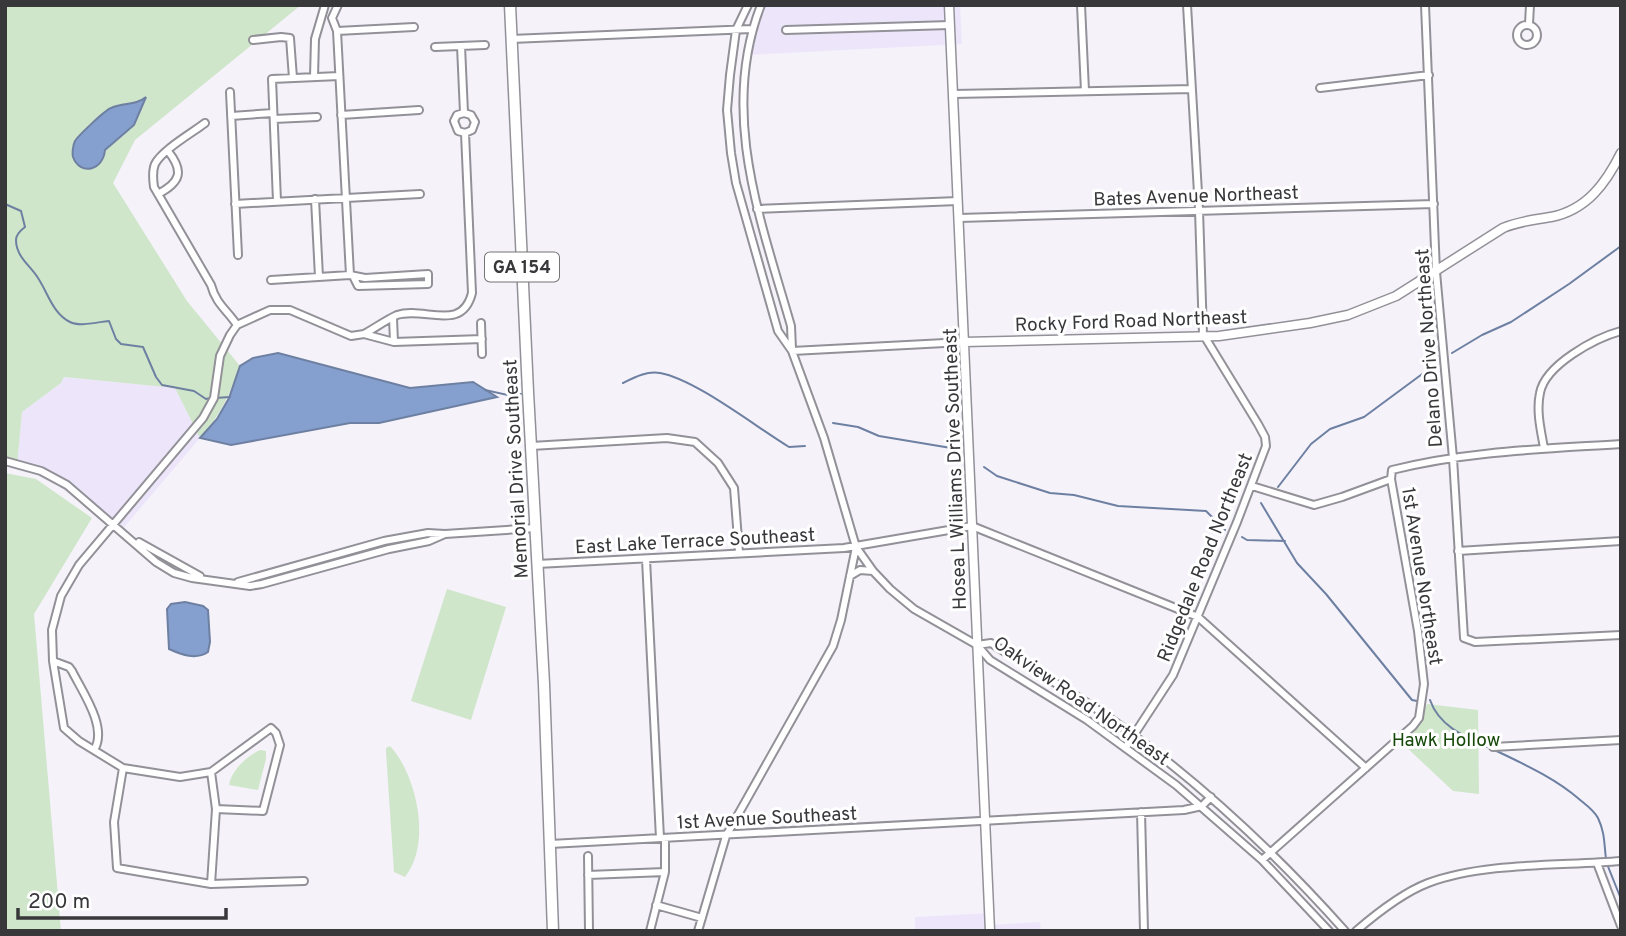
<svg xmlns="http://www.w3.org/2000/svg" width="1626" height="936" viewBox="0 0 1626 936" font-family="Overpass,sans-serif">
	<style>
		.commercial { fill: #ede6fb }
		.green { fill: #cfe6ca }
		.water { fill: #859fce; stroke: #6e80a2; stroke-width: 2 }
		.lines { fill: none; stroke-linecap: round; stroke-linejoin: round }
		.stream { stroke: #6e80a2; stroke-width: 2 }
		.minor-casing { stroke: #939198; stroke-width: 10 }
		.tertiary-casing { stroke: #939198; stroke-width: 11 }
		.primary-casing { stroke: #939198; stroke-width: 13 }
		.minor { stroke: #fff; stroke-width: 6 }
		.tertiary { stroke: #fff; stroke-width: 8 }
		.primary { stroke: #fff; stroke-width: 10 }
		.labels { text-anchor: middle; stroke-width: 6; stroke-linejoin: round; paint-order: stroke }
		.shield { fill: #fff; stroke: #747375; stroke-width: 2 }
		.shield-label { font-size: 18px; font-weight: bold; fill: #38373a }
		.street-label { font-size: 19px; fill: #38373a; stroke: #fff }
		.park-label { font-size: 19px; fill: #154809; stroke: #fff }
	</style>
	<rect width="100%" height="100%" fill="#f5f2fa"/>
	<!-- commercial -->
	<path class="commercial" d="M766 5H960L962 44 749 55Z
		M64 377 175 388 200 438 120 532 40 472 17 466 22 412 61 383Z
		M990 913 991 925 1040 922 1041 931H915V917Z"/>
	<!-- green -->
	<path class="green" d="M5 5H301L135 140 113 183 187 301 240 366C230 394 220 416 200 438L175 388 64 377 61 383 22 412 17 466 5 465Z
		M5 473 36 479 92 518 34 614 61 931H5Z
		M447 589 506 607 471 720 411 701Z
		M1427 704 1478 710 1479 794 1453 791 1404 745Z
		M390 746C417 775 432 844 405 877L394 872 386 752V748Z
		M260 750 266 751V759L258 790 229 785C231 771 247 756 260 750Z"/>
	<!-- water -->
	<path class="water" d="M146 97 134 125 105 150C103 171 80 176 73 157 72 153 73 145 75 141 78 136 105 110 111 108 124 102 135 106 146 97Z
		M278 353 410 388 473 382 497 397 379 423H350L231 445 200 438 217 419 229 398 240 366 253 358Z
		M185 602 203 606 208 610 210 642 208 652C196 660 182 655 169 649L167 609 171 604Z"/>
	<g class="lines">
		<!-- stream -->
		<path class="stream" d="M5 204 21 211 25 227C21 230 16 234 16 240 16 257 31 266 38 278 48 293 53 314 70 322 80 327 97 322 109 321L116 339 121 344 143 347 156 377 162 385 194 391 206 399 210 398
			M1452 353 1482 335 1511 322 1569 284 1621 246
			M623 383C635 377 646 371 660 373 695 379 756 427 789 447L805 446
			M485 390 512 396 521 394
			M215 398 230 397
			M833 423 858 427 879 436 951 448
			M984 467 997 476 1050 493 1074 495 1118 506 1206 511 1225 530
			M1278 487 1311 444 1330 429 1364 417 1433 366
			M1261 503 1297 563 1326 594 1412 700 1417 701
			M1242 537 1247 540 1285 541
			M1430 700C1441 732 1477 741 1505 755 1530 767 1557 780 1579 799 1585 804 1594 810 1598 818 1605 833 1604 843 1606 859
			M1607 864 1621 899"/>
		<!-- minor casing -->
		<g class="minor-casing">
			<path id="minor" d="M748 5 736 30 730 75 727 110 731 153 736 183 778 331 792 351 824 438 856 547 873 571 890 589 914 609 977 645 990 660 1087 720 1176 785 1262 860 1329 931
				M761 5C719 113 761 221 791 326L792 349
				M1081 5 1085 91
				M1425 5 1436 272 1453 458 1464 638 1475 642 1621 635
				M1529 24 1530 5
				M1517 35a10 10 0 1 1 20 0a10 10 0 1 1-20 0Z
				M786 30 950 25
				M337 31 414 27
				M511 39 751 29
				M253 40 281 37 290 38 293 78
				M435 47 485 45
				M314 77 315 39 325 5
				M1320 88 1429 75
				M230 92 238 255
				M953 94 1192 89
				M464 113 457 115 454 121 458 131 465 133
				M341 115 419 110
				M231 116 273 113
				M274 119 317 117
				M205 123C192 133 162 150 155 164 152 171 153 180 154 187L211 285C216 304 227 310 237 325
				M158 194C181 182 184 171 168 151
				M315 199 319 277
				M277 201 272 79 339 76
				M235 204 420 194
				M757 209 958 201
				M959 218 1434 204
				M350 275 365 278 428 274V284L358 286 353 276
				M271 280 350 275 337 31 332 18 338 5
				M393 318 394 342
				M481 323 482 354
				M364 334C375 328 386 320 397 315 424 306 462 333 472 293L465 133 472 130 475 122 471 115 464 113 461 46
				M792 351 964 342
				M531 446 667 438 695 442 718 463 734 488 739 552
				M1544 448C1541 431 1536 411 1540 393 1545 365 1595 338 1621 331
				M5 461 41 471 67 485 156 562 174 573 192 578 250 586 262 584 389 549 429 541 445 534
				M1252 486 1314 505 1342 497 1391 479 1392 470C1467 451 1544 449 1621 444
				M139 542 200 576
				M1458 551 1621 541
				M646 559 660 838
				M537 564 844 548 972 526 1198 617 1366 768
				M850 576 860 570 873 571
				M238 582 384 541 428 533 445 534 535 528
				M977 645 991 643C1025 665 1061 686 1095 708 1188 771 1270 847 1345 931
				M53 661 69 667 72 671C83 693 108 728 94 750
				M1126 747 1173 675 1237 522 1266 446 1265 437 1258 424 1203 334 1199 210 1187 5
				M1493 747 1621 740
				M123 768 180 777 211 772 216 809 211 884
				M211 772 271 728 276 733 280 745 263 811 216 809
				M1141 812 1144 931
				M550 844 1184 810 1202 806 1211 797
				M588 856 589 931
				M1262 860 1413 726 1419 718 1424 684 1418 631 1391 479
				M1597 863 1621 926
				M588 875 665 872
				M304 881 211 884 117 868 114 822 123 768 79 741 64 728 53 661 52 630 61 596 79 565 203 418 214 398 220 356 230 335 237 325 270 310H290L351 336 364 334 394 342 482 339
				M656 905 702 918
				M650 931 665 872V838
				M698 931 726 836 833 646 841 620 856 547
				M1356 931C1377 913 1402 893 1428 883 1484 862 1561 866 1621 861"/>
		</g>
		<!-- tertiary casing -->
		<g class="tertiary-casing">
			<path id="tertiary" d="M949 5 990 931
				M964 342 1219 336 1310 323 1348 315 1396 296 1503 228C1519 221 1534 220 1551 217 1587 210 1606 183 1621 153"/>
		</g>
		<!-- primary casing -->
		<g class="primary-casing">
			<path id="primary" d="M510 5 528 392 544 684 553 931"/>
		</g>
		<!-- minor -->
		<use href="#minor" class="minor"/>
		<!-- tertiary -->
		<use href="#tertiary" class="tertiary"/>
		<!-- primary -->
		<use href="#primary" class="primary"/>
	</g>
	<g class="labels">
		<!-- shield labels -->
		<rect class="shield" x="485" y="252.5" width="74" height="29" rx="5"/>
		<g class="shield-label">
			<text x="522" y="273">GA 154</text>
		</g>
		<!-- street labels -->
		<g class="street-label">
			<text transform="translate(1196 195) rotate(-2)" y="7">Bates Avenue Northeast</text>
			<text transform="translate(1131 320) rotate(-2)" y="7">Rocky Ford Road Northeast</text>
			<text transform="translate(1428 348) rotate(-94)" y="7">Delano Drive Northeast</text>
			<text transform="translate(515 469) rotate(-93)" y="7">Memorial Drive Southeast</text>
			<text transform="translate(954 469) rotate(-92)" y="7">Hosea L Williams Drive Southeast</text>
			<text transform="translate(695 540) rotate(-3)" y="7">East Lake Terrace Southeast</text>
			<text transform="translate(1204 557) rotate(-68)" y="7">Ridgedale Road Northeast</text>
			<text transform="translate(1423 576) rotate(81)" y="7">1st Avenue Northeast</text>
			<text transform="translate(1082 700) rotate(35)" y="7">Oakview Road Northeast</text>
			<text transform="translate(767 817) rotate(-3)" y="7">1st Avenue Southeast</text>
		</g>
		<!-- park labels -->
		<g class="park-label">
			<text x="1446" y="746">Hawk Hollow</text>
		</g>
	</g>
	<!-- border -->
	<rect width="1626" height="936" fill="none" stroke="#38373a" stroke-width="14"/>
	<!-- scale -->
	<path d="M18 908v10h208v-10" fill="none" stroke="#38373a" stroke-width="3.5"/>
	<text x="28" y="908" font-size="21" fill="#38373a" stroke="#ffffff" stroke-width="5" paint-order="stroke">200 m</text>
</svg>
